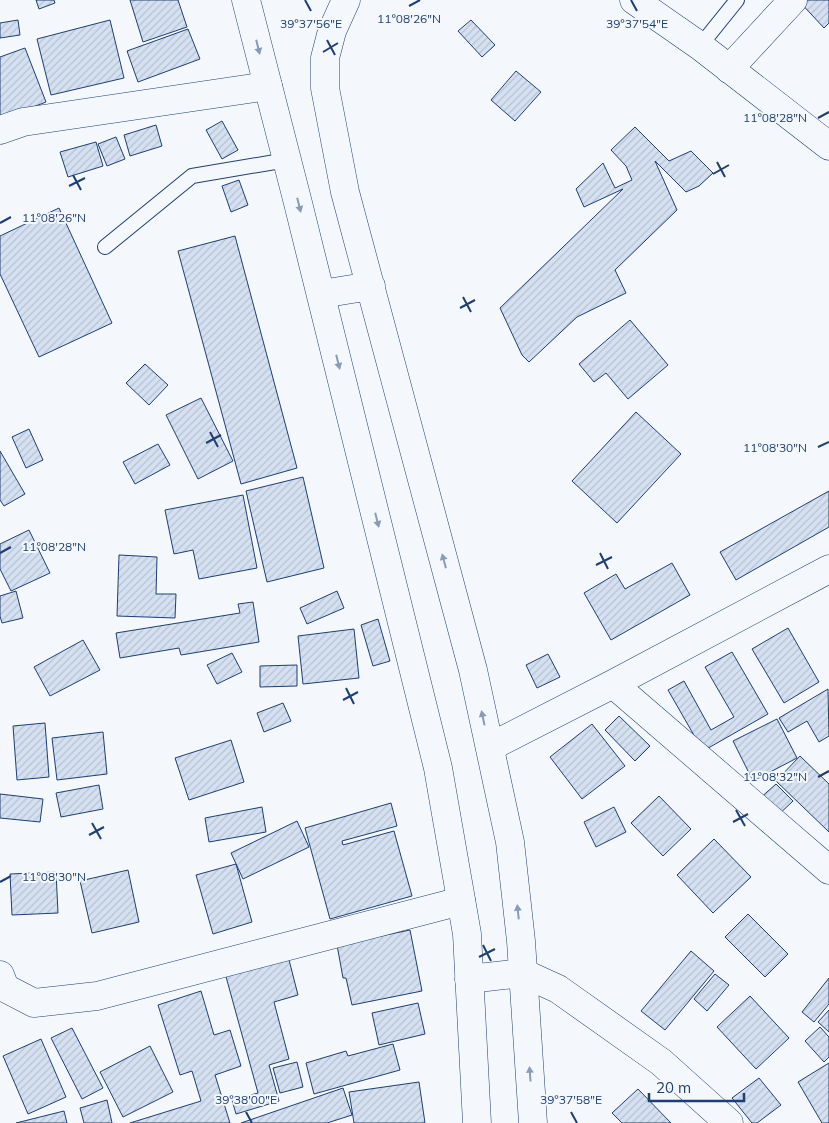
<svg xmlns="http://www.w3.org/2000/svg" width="829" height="1123" viewBox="0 0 829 1123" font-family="Mulish,sans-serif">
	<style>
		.building { fill: url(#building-hatch); stroke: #1d3f73 }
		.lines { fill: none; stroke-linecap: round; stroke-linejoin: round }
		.lane-casing { stroke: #1d3f73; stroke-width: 16 }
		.street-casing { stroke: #1d3f73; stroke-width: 29 }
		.secondary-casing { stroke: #1d3f73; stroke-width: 29 }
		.highway-casing { stroke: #1d3f73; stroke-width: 29 }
		.lane { stroke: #f4f7fb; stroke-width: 14 }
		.street { stroke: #f4f7fb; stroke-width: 28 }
		.secondary { stroke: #f4f7fb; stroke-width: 28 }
		.highway { stroke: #f4f7fb; stroke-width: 28 }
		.oneway { fill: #889bb7 }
		.ticks { fill: none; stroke: #1d3f73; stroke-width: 2 }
		.ticks-label { font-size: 12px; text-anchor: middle; fill: #1d3f73; stroke: #f4f7fb; stroke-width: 4; stroke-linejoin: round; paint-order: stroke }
	</style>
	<defs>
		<pattern id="building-hatch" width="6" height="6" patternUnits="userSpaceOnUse" patternTransform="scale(1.25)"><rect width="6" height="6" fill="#d5e0f0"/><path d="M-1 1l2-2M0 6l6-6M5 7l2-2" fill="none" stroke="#b6c1d1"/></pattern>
	</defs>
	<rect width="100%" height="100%" fill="#f4f7fb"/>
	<!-- building -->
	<path class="building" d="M36 0H54L55 3 39 9Z
		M130 0H178L187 27 143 42Z
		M798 0H829V23L824 28Z
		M18 20 20 35 0 38V23Z
		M110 20 124 78 51 95 37 39Z
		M471 20 495 45 482 57 458 31Z
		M188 29 200 59 138 82 127 51Z
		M25 48 46 102 0 120V57Z
		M516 71 541 92 515 121 491 100Z
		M222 121 238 150 222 159 206 130Z
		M156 125 162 146 130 156 124 135Z
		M635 127 669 161 691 151 713 173 699 186 686 192 655 161 677 210 615 270 626 293 577 317 529 362 522 355 500 308 623 189 584 207 576 189 603 163 615 188 632 180 626 166 611 150Z
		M116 137 125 159 107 166 98 144Z
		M96 142 103 166 68 177 60 152Z
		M239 180 248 205 231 212 222 186Z
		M59 208 112 323 39 357 0 274V236Z
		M235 236 297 468 241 484 178 251Z
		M630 320 668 365 628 399 606 373 594 382 579 364Z
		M145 364 168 385 149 405 126 383Z
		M201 398 233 461 198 479 166 415Z
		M636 412 681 454 617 523 572 481Z
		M29 429 43 460 26 468 12 437Z
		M158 444 170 465 135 484 123 462Z
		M0 451 25 494 4 506 0 500Z
		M303 477 324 568 267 582 246 491Z
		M829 491V527L736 580 720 552Z
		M243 495 257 568 199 579 193 550 174 554 165 510Z
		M29 530 50 573 11 591 0 569V544Z
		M119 555 157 557 156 594H176L175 618 117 616Z
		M672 563 690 595 611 640 584 593 616 574 625 589Z
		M16 591 23 618 2 623 0 616V596Z
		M337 591 344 608 307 624 300 608Z
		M253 602 259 642 181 655 179 648 120 658 116 633 240 613 238 604Z
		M378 619 390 661 373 666 361 625Z
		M788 628 819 682 784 703 752 649Z
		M354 629 359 678 303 684 298 636Z
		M83 640 100 670 50 696 34 667Z
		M732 652 768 714 703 751 668 690 684 681 711 730 734 717 705 667Z
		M232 653 242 672 217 684 207 665Z
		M548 654 560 677 537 688 526 665Z
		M297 665V686L260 687V666Z
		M828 689 829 736 819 742 807 721 788 732 779 718Z
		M283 703 291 721 264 732 257 713Z
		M619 716 650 746 635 761 605 730Z
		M777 719 797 758 753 781 733 741Z
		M45 723 49 777 17 780 13 726Z
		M592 724 625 766 582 799 550 757Z
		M103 732 107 774 57 780 52 738Z
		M231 740 244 782 189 800 175 758Z
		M800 756 829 784V832L776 781Z
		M776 784 793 801 775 818 758 800Z
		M99 785 103 809 61 817 56 793Z
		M0 794 43 799 40 822 0 818Z
		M659 796 691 829 663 856 631 823Z
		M391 803 397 826 342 841 343 845 394 831 412 896 330 919 305 828Z
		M262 807 266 832 209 842 205 818Z
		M614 807 626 832 596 847 584 822Z
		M297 821 309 847 243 879 231 853Z
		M714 839 751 877 713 913 677 875Z
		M236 864 252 922 213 934 196 875Z
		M128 870 139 922 92 933 80 881Z
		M56 872 58 913 12 915 10 874Z
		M748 914 788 954 765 977 725 937Z
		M410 930 422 991 352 1005 346 978H343L337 945Z
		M691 951 714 971 665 1030 641 1011Z
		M288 956 298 995 274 1002 289 1059 269 1065 279 1101 236 1114 232 1100 258 1093 225 973Z
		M715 974 729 985 707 1011 694 999Z
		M829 978V1004L814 1022 802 1012Z
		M201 991 214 1035 230 1030 241 1066 215 1075 230 1123H130L201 1101 192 1071 180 1075 158 1005Z
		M750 996 789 1038 756 1069 717 1027Z
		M418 1003 425 1034 379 1045 372 1013Z
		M829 1010V1032L818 1022Z
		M820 1027 829 1037V1057L824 1062 805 1041Z
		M72 1028 103 1088 82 1099 51 1038Z
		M41 1039 66 1097 28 1114 3 1056Z
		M393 1044 400 1070 314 1094 306 1063 346 1051 348 1056Z
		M150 1046 173 1092 123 1117 100 1072Z
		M297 1062 303 1087 280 1093 273 1068Z
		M829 1063V1123H822L798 1082Z
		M759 1078 781 1105 757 1123H752L732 1098Z
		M419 1082 425 1123H354L349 1092Z
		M343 1088 352 1115 327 1123H241Z
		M638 1089 671 1123H622L612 1113Z
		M107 1100 112 1123H84L80 1108Z
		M64 1111 67 1123H16Z"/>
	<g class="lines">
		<!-- lane casing -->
		<g class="lane-casing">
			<path id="lane" d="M700 46 737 0
				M105 247 192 176 287 160"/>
		</g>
		<!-- street casing -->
		<g class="street-casing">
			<path id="street" d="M729 69 793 0
				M0 130 23 122 268 86
				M613 684 829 870
				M490 747 613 684 829 569
				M0 975 5 988 34 1003 97 996 461 901
				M469 979 523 973 558 989 661 1062 729 1123"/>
		</g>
		<!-- secondary casing -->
		<g class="secondary-casing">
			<path id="secondary" d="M634 0 700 46 829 146"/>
		</g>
		<!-- highway casing -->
		<g class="highway-casing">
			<path id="highway" d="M246 0 298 203 438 768 467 934 477 1123
				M346 0 332 31 325 58V88L345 192 473 670 510 842 521 941 533 1123
				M321 294 371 286"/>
		</g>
		<!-- lane -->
		<use href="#lane" class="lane"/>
		<!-- street -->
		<use href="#street" class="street"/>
		<!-- secondary -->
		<use href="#secondary" class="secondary"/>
		<!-- highway -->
		<use href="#highway" class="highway"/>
	</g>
	<!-- one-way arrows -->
	<defs><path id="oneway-solid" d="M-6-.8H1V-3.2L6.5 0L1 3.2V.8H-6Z" transform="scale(1.25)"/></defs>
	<g class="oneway">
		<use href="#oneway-solid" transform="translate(258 47) rotate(76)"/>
		<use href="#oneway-solid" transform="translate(299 205) rotate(76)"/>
		<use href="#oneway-solid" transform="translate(338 362) rotate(76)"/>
		<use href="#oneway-solid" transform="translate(377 520) rotate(76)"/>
		<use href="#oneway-solid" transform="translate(444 561) rotate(-105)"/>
		<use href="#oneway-solid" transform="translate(483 718) rotate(-102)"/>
		<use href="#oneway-solid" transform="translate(518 912) rotate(-96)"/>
		<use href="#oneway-solid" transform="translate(530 1074) rotate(-94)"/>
	</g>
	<!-- ticks -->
	<path class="ticks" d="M305 0 311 11M631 0 637 11M409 6 420 0M327 40 335 55M323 52 338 43M818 118 829 112M717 162 725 177M713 174 729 165M73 175 81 190M69 186 85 178M0 223 11 217M463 297 471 312M460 308 475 300M210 432 218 447M206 443 221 435M818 447 829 442M0 553 11 547M600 553 608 569M596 565 612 557M346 688 354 704M343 700 358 692M818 777 829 771M736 810 745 826M733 822 748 814M92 823 101 839M89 835 104 827M0 882 11 876M483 945 491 961M479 957 495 949M246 1112 252 1123M571 1112 577 1123"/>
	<g class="ticks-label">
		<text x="409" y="23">11°08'26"N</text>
		<text x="311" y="28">39°37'56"E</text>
		<text x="637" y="28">39°37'54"E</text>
		<text x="775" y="122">11°08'28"N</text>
		<text x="54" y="222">11°08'26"N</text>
		<text x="775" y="452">11°08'30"N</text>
		<text x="54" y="551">11°08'28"N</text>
		<text x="775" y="781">11°08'32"N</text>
		<text x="54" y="881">11°08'30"N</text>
		<text x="246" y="1104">39°38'00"E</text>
		<text x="571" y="1104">39°37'58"E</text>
	</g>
	<!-- scale -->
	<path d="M649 1093v8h95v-8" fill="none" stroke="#1d3f73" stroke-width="2.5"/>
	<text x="656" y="1093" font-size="15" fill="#1d3f73" stroke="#f4f7fb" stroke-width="4" paint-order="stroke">20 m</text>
</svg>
